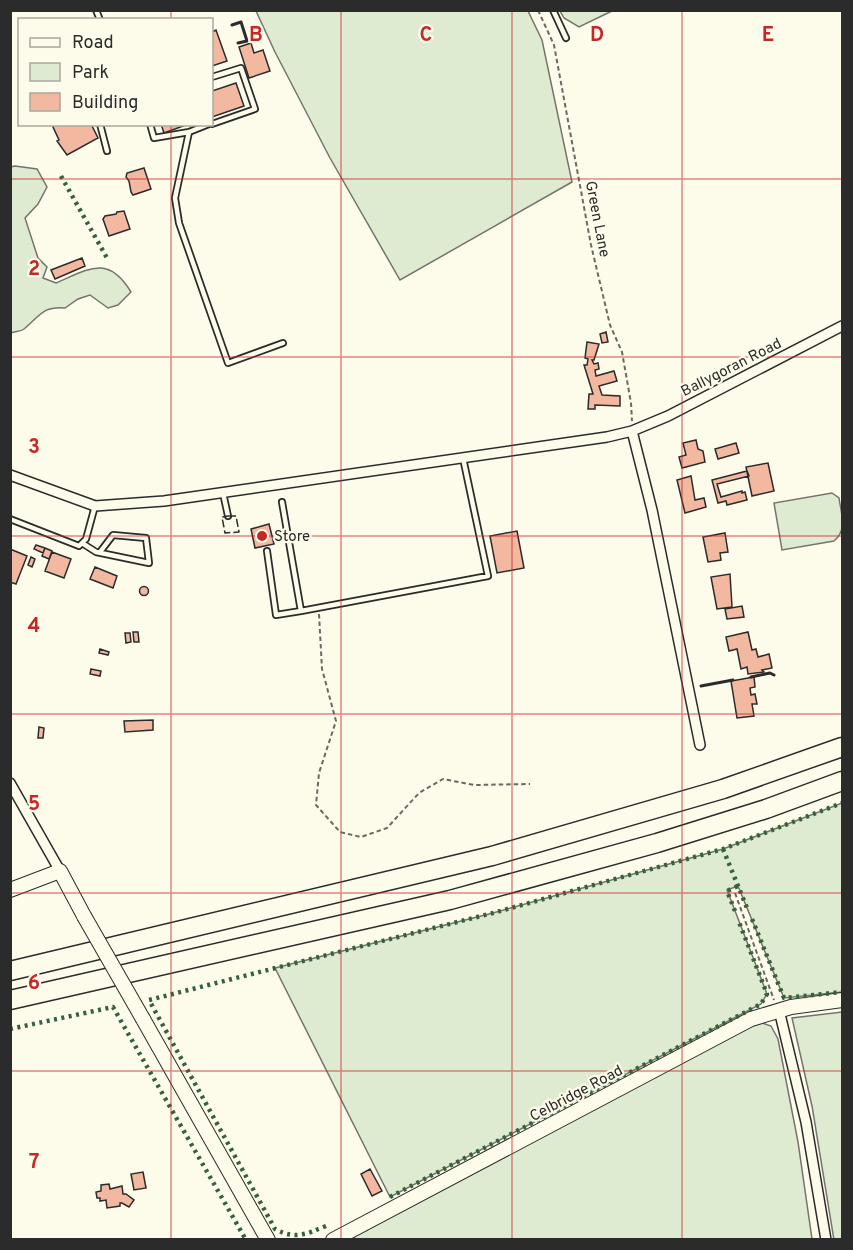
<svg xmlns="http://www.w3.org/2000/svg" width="853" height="1250" viewBox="0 0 853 1250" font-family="Overpass,sans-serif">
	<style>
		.green { fill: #deebd1; stroke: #74746e; stroke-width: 1.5 }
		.building { fill: #f2b8a0; stroke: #2b2b2b; stroke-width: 1.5 }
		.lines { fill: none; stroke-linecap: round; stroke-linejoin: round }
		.service-casing { stroke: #2b2b2b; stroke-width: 8 }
		.minor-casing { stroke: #2b2b2b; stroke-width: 12 }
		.secondary-casing { stroke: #2b2b2b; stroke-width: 16 }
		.motorway-casing { stroke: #2b2b2b; stroke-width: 21 }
		.path { stroke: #6a6964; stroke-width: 2; stroke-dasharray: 4.5 3; stroke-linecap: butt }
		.service { stroke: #fdfbea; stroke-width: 4.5 }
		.minor { stroke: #fdfbea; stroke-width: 9 }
		.secondary { stroke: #fdfbea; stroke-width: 14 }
		.motorway { stroke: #fdfbea; stroke-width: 18 }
		.secondary-bridge-casing { stroke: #2b2b2b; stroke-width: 16; stroke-linecap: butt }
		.secondary-bridge { stroke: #fdfbea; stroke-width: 14 }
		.hedge { stroke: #34623c; stroke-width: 4.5; stroke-dasharray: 3 4.5; stroke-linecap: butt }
		.fence { stroke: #2b2b2b; stroke-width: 1.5; stroke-dasharray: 8 3; stroke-linecap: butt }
		.wall { stroke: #2b2b2b; stroke-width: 3 }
		.grid { fill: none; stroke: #c62828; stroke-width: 1.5; stroke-opacity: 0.55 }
		.poi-dot { fill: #c62828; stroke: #fdfbea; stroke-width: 2 }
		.labels { text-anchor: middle; stroke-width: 4.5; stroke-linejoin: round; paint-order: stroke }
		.street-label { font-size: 15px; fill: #2b2b2b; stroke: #fdfbea }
		.poi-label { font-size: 15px; fill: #2b2b2b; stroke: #fdfbea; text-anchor: start }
		.grid-label { font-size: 20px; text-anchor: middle; font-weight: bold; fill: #c62828; stroke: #fdfbea; stroke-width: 4.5; stroke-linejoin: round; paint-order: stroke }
	</style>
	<rect width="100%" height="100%" fill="#fdfbea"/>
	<!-- green -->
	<path class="green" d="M256 11H528L542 40 572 182 400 280 330 158 275 52Z
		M560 11H612L579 27 564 18Z
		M15 166 37 169 47 187 38 204 25 218 38 258 47 267 43 278 56 283C89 269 108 254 131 292L118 305 108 308 90 295 78 299 65 308C42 306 40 316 24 329 20 332 15 331 11 333L10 167Z
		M832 493 839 498C841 513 848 530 834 541L782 550 774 503Z
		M842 803V992L784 998 738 886 727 890 767 994 761 1004 390 1197 275 968 493 913 723 849Z
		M842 1012V1239L834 1240 812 1106 792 1018Z
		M762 1023 771 1026 778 1039 798 1142 812 1239 348 1240 746 1028Z"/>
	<!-- building -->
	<path class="building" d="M216 30 227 61 212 66V32Z
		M251 43 254 53 263 50 270 71 249 78 239 47Z
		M236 83 244 106 212 117V91Z
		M53 124H91L98 138 67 155 57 141 59 140 53 127Z
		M161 124H186V125L164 133Z
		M144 168 151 189 133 195 131 192 129 181 126 177 127 173Z
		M124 211 130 229 109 236 103 219 105 216 116 214 117 212Z
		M82 258 85 266 55 279 51 270Z
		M606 332 608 342 602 343 600 334Z
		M587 342 599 344 594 360H592L594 364 598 363 599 369 595 370 596 376 614 371 617 381 599 386 602 395 620 396V406L595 405V409H588L589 394H593L584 365H587L588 359 585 358Z
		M696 440 698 449 703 451 705 462 682 468 679 457 686 455 683 443Z
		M736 443 739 453 718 459 715 449Z
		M768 463 774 491 752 496 746 467Z
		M747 471 749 476 717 484 721 497 742 491V493L745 492 747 500 727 505 726 501 718 503 712 480Z
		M691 476 695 500 704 498 706 507 685 513 677 480Z
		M269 524 274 544 255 548 251 529Z
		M517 531 524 568 497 573 490 536Z
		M725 533 728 552 720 553 721 560 708 562 703 537Z
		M36 545 45 548 43 553 34 549Z
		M45 548 52 551 49 559 42 556Z
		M10 549 27 556 16 584 10 582Z
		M52 552 71 559 64 578 45 571Z
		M31 557 35 559 32 567 28 565Z
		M95 567 117 576 113 588 90 579Z
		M730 574 732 607 717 609 711 577Z
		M139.5 591a4.5 4.5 0 1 1 9 0a4.5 4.5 0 1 1-9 0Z
		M742 606 744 617 727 619 725 609Z
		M133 632H138L139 642H134Z
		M748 632 752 650 756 649 758 657 769 654 772 668 762 670 764 672 748 674 747 667 741 669 737 649 729 651 726 637Z
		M125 633H130L131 642 126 643Z
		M100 649 109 652 108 655 99 653Z
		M91 669 101 671 100 676 90 674Z
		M754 677 755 687 750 688 751 695 755 694 757 704H752L754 716 737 718 731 681Z
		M153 720V730L125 732 124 721Z
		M39 727 44 728 43 738H38Z
		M370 1169 382 1191 372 1196 361 1174Z
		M143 1172 146 1188 134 1190 131 1174Z
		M109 1184 110 1189 122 1186 123 1194H126L134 1200 129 1207 122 1203H120V1206L107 1208 106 1200 100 1201V1198H97L96 1192 101 1191V1185Z"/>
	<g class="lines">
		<!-- service casing -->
		<g class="service-casing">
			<path id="service" d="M96 10 100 20
				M553 10 566 38
				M212 77 241 68 255 109 212 124
				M100 124 107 151
				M150 124 154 138 189 132 175 198 179 223 228 363 283 343
				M189 132 209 124
				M223 493 228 516
				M282 502 301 611 488 576 463 458
				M10 519 79 546 86 539 95 506
				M82 543 96 552 149 563 146 538 113 535 100 552
				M267 551 276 615 301 611"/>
		</g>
		<!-- minor casing -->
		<g class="minor-casing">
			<path id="minor" d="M632 431 652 510 700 745
				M10 475 95 506 164 501 607 437 632 431 668 416 842 326
				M10 783 60 871
				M779 1010 806 1122 826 1240"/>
		</g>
		<!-- secondary casing -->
		<g class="secondary-casing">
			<path id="secondary" d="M10 890 60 871 84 916
				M143 1019 268 1240
				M333 1240 751 1019 791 1007 842 1000"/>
		</g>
		<!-- motorway casing -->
		<g class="motorway-casing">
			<path id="motorway" d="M10 971 492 856 723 789 842 747
				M10 1000 450 900 657 843 766 809 842 781"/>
		</g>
		<!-- path -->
		<path class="path" d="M538 10 554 45 591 245 610 325 622 352 631 403 632 421
			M319 614 322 669 336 721 319 773 316 805 340 832 361 837 387 828 419 793 443 779 474 785 530 784
			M735 893 774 1000"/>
		<!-- service -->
		<use href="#service" class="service"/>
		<!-- minor -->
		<use href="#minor" class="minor"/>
		<!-- secondary -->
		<use href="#secondary" class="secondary"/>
		<!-- motorway -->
		<use href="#motorway" class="motorway"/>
		<!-- secondary-bridge casing -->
		<g class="secondary-bridge-casing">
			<path id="secondary-bridge" d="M84 916 143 1019"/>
		</g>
		<!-- secondary-bridge -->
		<use href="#secondary-bridge" class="secondary-bridge"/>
		<!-- hedge -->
		<path class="hedge" d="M61 176 107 258
			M723 849 747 908
			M735 911 727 891 738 886
			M752 919 784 998 842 992
			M10 1029 113 1007 246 1240
			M390 1197 761 1004 767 994 739 922
			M326 1226C306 1234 295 1240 275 1229L149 1000 493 913 723 849 842 803"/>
		<!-- fence -->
		<path class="fence" d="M228 516H236L239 532 225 533 222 517Z"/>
		<!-- wall -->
		<path class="wall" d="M232 25 241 22 247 41 238 43
			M751 677 770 673 774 675
			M701 686 733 680"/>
	</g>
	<!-- grid -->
	<path class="grid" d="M171 10V20M341 10V1240M512 10V1240M682 10V1240M171 124V1240M10 179H842M10 357H842M10 536H842M10 714H842M10 893H842M10 1071H842"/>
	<!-- markers -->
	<circle class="poi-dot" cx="262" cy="536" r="6"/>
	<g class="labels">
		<!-- street labels -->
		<g class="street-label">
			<text transform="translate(598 219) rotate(79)" y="5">Green Lane</text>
			<text transform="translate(731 367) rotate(-27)" y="5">Ballygoran Road</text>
			<text transform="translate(576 1093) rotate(-28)" y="5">Celbridge Road</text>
		</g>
		<!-- poi labels -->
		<g class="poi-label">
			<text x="274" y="541">Store</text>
		</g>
	</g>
	<g class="grid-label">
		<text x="256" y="41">B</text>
		<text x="426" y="41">C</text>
		<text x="597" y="41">D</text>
		<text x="768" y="41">E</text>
		<text x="34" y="275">2</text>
		<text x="34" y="453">3</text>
		<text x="34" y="632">4</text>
		<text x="34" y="810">5</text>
		<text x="34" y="989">6</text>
		<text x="34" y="1168">7</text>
	</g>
	<!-- border -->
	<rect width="853" height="1250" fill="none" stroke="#2b2b2b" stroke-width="24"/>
	<!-- legend -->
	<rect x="18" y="18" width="195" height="108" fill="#fdfbea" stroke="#a9a89e" stroke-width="1.5"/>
	<rect x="30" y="38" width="30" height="9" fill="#fdfbea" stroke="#a9a89e" stroke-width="1.5"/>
	<text x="72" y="48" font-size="18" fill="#2b2b2b">Road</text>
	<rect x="30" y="63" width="30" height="18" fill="#deebd1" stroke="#a9a89e" stroke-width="1.5"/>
	<text x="72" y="78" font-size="18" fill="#2b2b2b">Park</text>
	<rect x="30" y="93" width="30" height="18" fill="#f2b8a0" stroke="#a9a89e" stroke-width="1.5"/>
	<text x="72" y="108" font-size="18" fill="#2b2b2b">Building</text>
</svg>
